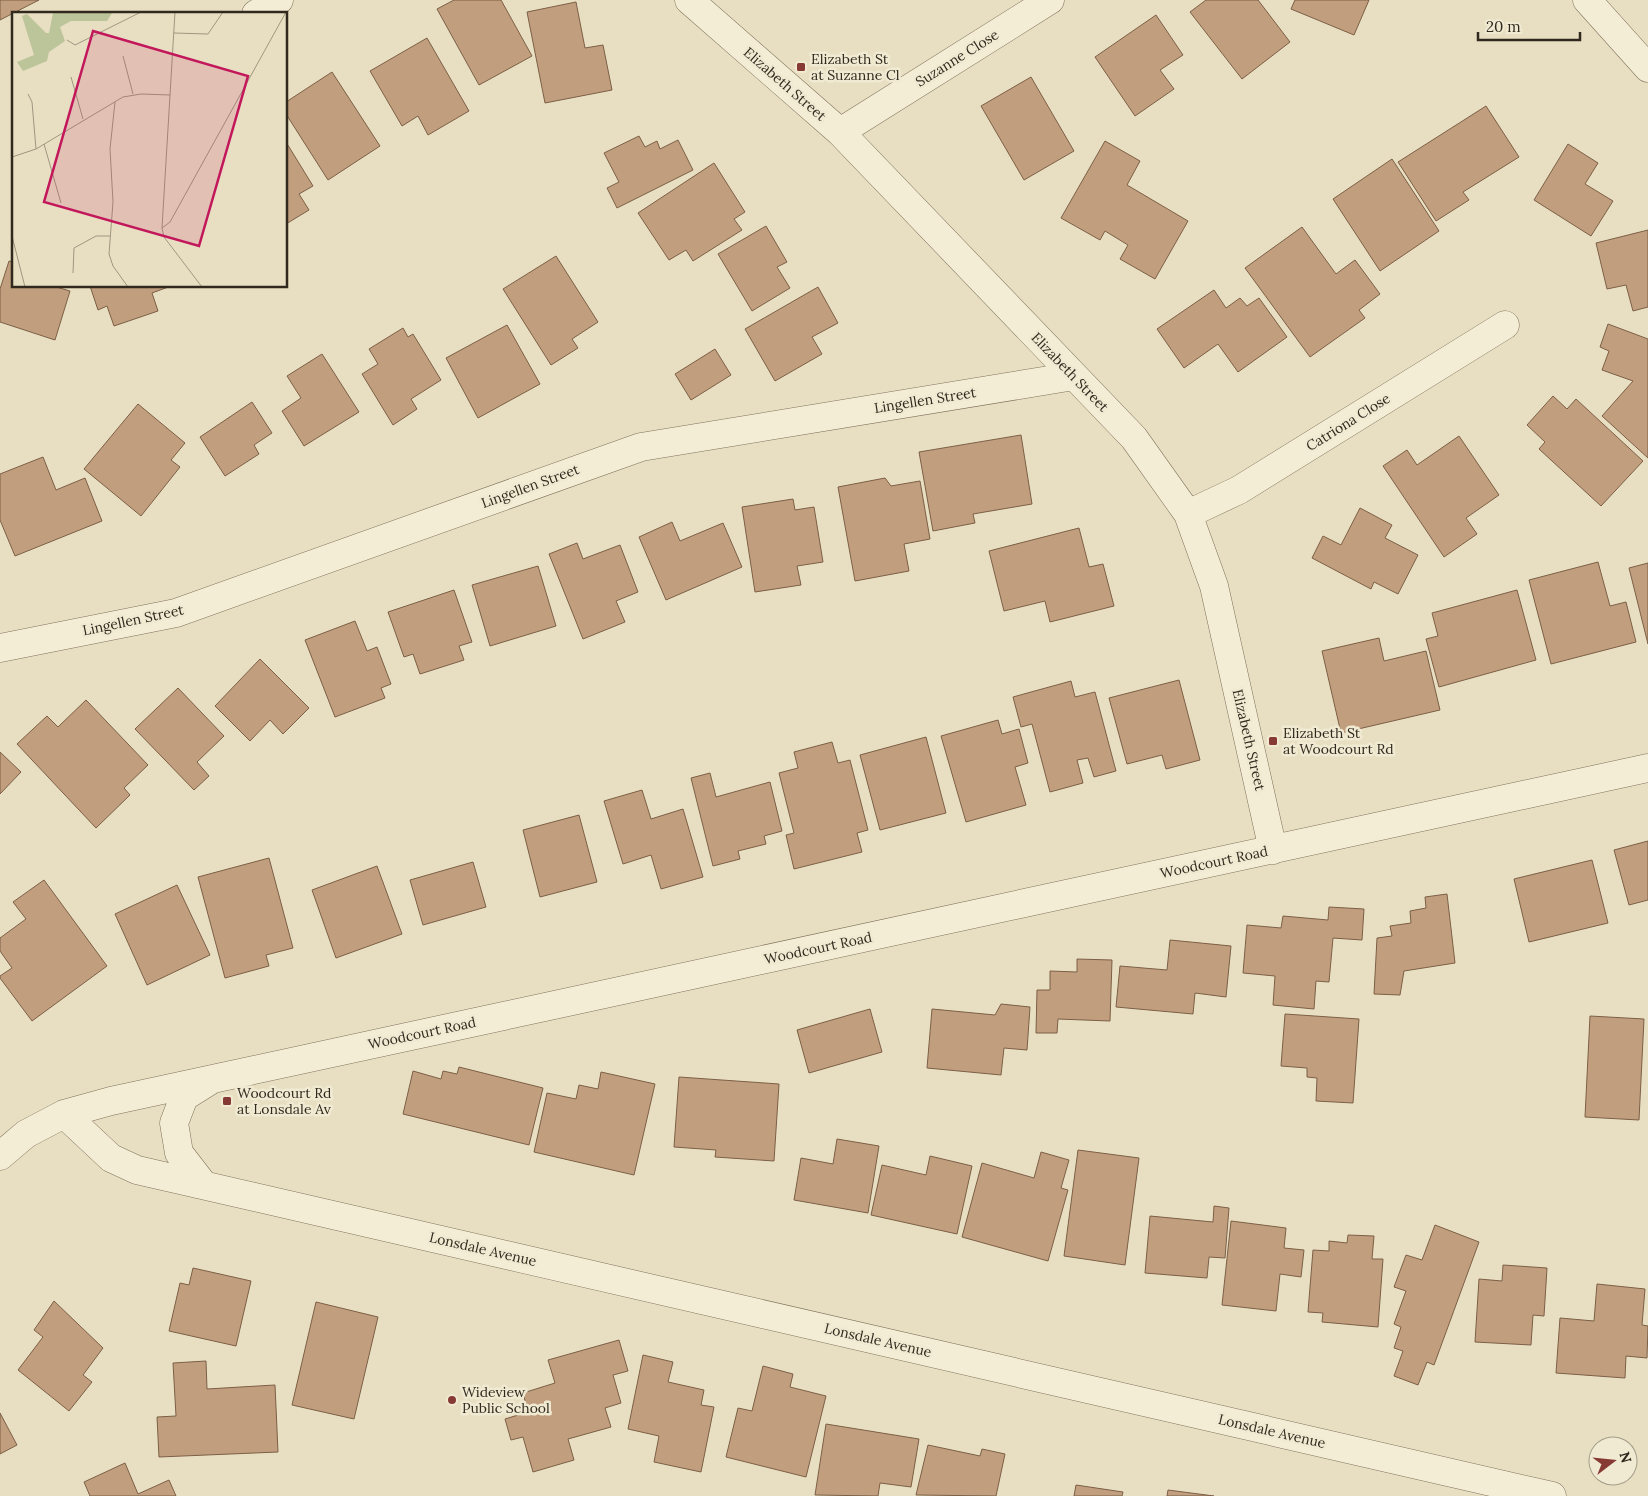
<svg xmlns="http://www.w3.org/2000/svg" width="1648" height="1496" viewBox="0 0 1648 1496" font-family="Lora,serif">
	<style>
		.building { fill: #c19f7e; stroke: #7c5f45 }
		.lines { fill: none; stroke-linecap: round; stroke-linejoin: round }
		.street-casing { stroke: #80725c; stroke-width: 29 }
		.street { stroke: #f4edd5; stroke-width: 28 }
		.poi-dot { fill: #873934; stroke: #f0ead2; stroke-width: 2 }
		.labels { text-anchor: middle; stroke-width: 5; stroke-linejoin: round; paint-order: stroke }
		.street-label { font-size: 14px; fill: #32291e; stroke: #f0ead2 }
		.poi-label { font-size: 14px; fill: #32291e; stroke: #f0ead2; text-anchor: start }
		.inset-road { fill: none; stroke: #9f9681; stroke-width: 1 }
		.view { fill: #c2185b; fill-opacity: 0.15; stroke: #c2185b; stroke-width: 2.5 }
		.inset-edge { fill: none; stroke: #32291e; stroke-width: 2.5 }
	</style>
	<rect width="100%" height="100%" fill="#e8dfc3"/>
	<!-- building -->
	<path class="building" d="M0 0H39L0 20Z
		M454 0H501L532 56 479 85 437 9Z
		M1206 0H1258L1290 42 1242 79 1190 12Z
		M1295 0H1369L1354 35 1291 9Z
		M576 2 585 48 603 45 612 90 545 103 527 12Z
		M1156 15 1183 55 1160 70 1174 89 1135 116 1095 57Z
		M427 38 469 111 428 135 418 116 402 126 370 71Z
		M332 72 380 146 328 180 286 114V102Z
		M1031 77 1074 151 1024 180 981 106Z
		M1486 106 1519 157 1463 192 1469 200 1436 221 1398 162Z
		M639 136 645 147 657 141 660 149 678 140 693 170 617 208 607 188 619 182 604 153Z
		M1105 141 1140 161 1127 185 1188 221 1155 279 1120 259 1128 245 1105 231 1100 240 1061 218Z
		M286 142 313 186 299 194 309 210 286 224Z
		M1568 144 1598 163 1585 184 1613 201 1591 236 1534 200Z
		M1392 159 1439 231 1380 271 1333 199Z
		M714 163 745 212 734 219 742 230 693 261 686 250 669 260 638 213Z
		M766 226 787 262 777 267 790 288 752 311 718 254Z
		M1302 227 1336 274 1355 260 1380 294 1359 310 1365 318 1310 357 1245 268Z
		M1648 230V307L1633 311 1626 285 1607 289 1596 243Z
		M556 256 598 322 572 339 578 348 551 365 503 289Z
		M9 261 14 262V286H53L70 291 55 340 0 322V289Z
		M90 286H171L152 293 158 311 114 326 107 306 98 310Z
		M818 287 838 323 812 337 822 354 775 381 745 329Z
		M1214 290 1226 308 1240 298 1247 306 1259 298 1287 337 1238 372 1218 344 1184 368 1157 329Z
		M1608 324 1648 339V458L1602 416 1633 381 1602 370 1609 351 1600 347Z
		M507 325 540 384 478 418 446 358Z
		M403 328 408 337 413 334 441 380 411 399 417 409 393 425 362 374 378 364 369 349Z
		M715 349 731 375 691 400 675 374Z
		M322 354 359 412 304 446 282 411 301 398 287 376Z
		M1553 396 1567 409 1576 399 1643 461 1601 506 1539 449 1545 442 1527 425Z
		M252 402 272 433 254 445 259 454 225 476 200 437Z
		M138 404 185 443 171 460 180 467 141 516 84 469Z
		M1021 435 1032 504 973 514 975 523 933 531 919 452Z
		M1459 436 1499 495 1466 518 1477 534 1444 557 1383 466 1407 450 1417 465Z
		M43 457 56 490 85 478 102 521 15 556 0 520V474Z
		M885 478 891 486 920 481 930 539 904 544 909 571 855 581 838 487Z
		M793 499 795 510 814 507 823 562 797 566 801 585 755 592 742 507Z
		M1360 508 1392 525 1385 538 1418 555 1398 594 1374 582 1371 589 1312 558 1323 536 1341 545Z
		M672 522 680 541 723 523 742 567 666 600 639 537Z
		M1079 528 1089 567 1103 564 1114 606 1050 622 1045 601 1004 611 989 551Z
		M577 543 583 559 620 545 638 592 616 601 625 622 583 639 549 554Z
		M1598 562 1610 606 1626 602 1636 642 1551 664 1529 580Z
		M1648 563V644L1629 568Z
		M538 566 556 626 490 646 472 585Z
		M454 590 472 642 459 646 464 660 420 674 413 654 404 657 388 612Z
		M1517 590 1536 660 1439 687 1426 639 1438 636 1432 613Z
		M355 621 367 651 377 647 391 684 381 688 385 698 335 717 305 640Z
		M1379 638 1384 661 1426 651 1440 710 1341 733 1322 651Z
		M260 659 309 708 283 734 270 720 250 741 215 706Z
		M1179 680 1200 760 1166 769 1162 755 1127 764 1109 698Z
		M1071 681 1075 697 1095 692 1116 771 1094 777 1088 758 1077 760 1083 783 1050 792 1032 724 1021 727 1013 697Z
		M178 688 224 736 197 762 209 776 194 790 135 729Z
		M86 700 148 765 124 788 130 795 96 828 17 744 47 716 58 727Z
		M998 720 1002 734 1019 729 1028 763 1015 767 1026 805 966 822 941 736Z
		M926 737 946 813 880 830 860 755Z
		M832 742 838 763 850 760 868 830 857 833 862 852 794 869 786 835 794 833 779 773 798 768 794 752Z
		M0 752 21 772 0 794Z
		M710 773 716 797 770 782 782 831 764 836 766 844 738 851 740 859 713 866 691 778Z
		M642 790 651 819 683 809 703 877 661 889 651 855 623 864 604 801Z
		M579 815 597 882 540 897 523 830Z
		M1648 841V900L1629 905 1614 850Z
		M269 858 293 948 266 955 269 966 225 978 198 877Z
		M1592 860 1608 923 1529 942 1514 879Z
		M473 862 486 907 423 925 410 880Z
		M377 866 402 934 336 958 312 890Z
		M44 880 107 966 32 1021 0 978V976L12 968 0 951V938L26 919 13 902Z
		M177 885 210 955 147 985 115 914Z
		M1447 894 1455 963 1404 971 1400 995 1374 994 1377 938 1392 936 1390 926 1411 923 1410 911 1426 908 1425 897Z
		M1329 907 1364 909 1362 940 1333 938 1329 982 1316 981 1314 1009 1273 1005 1275 976 1243 973 1247 925 1281 928 1283 916 1328 920Z
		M1170 940 1231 946 1226 997 1195 993 1193 1014 1116 1007 1120 966 1167 970Z
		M1077 959 1112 960 1110 1021 1058 1019 1057 1033H1036L1037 990H1050V971L1077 972Z
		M1001 1004 1030 1007 1027 1050 1004 1048 1001 1075 927 1068 932 1009 995 1015Z
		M870 1009 882 1052 809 1073 797 1030Z
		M1285 1014 1359 1019 1353 1103 1316 1101 1317 1078 1307 1077V1068L1281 1066Z
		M1590 1016 1644 1019 1639 1120 1585 1117Z
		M459 1067 543 1088 529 1145 403 1114 413 1071 441 1079 443 1071 457 1074Z
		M601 1072 655 1084 634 1175 534 1152 547 1093 576 1099 579 1085 598 1089Z
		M679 1077 779 1084 774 1161 715 1157 716 1150 674 1147Z
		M837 1139 879 1146 868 1213 794 1200 801 1158 833 1164Z
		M1078 1150 1139 1158 1125 1265 1064 1256Z
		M1041 1152 1069 1160 1061 1188 1068 1190 1048 1261 962 1237 982 1163 1034 1178Z
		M930 1156 972 1166 957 1234 871 1215 882 1165 926 1175Z
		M1214 1206 1229 1208 1225 1258 1209 1257 1207 1278 1145 1273 1150 1216 1213 1222Z
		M1231 1221 1286 1228 1284 1248 1304 1250 1301 1277 1280 1274 1276 1311 1222 1305Z
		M1435 1225 1479 1242 1434 1365 1427 1362 1418 1385 1394 1376 1403 1351 1394 1348 1401 1327 1394 1324 1406 1291 1394 1287 1406 1255 1422 1260Z
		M1348 1235 1374 1236 1372 1259H1383L1378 1327 1322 1322 1323 1313 1308 1312 1313 1250 1329 1251V1241L1347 1243Z
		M1503 1265 1547 1268 1544 1316 1533 1315 1531 1345 1475 1342 1479 1279 1502 1281Z
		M193 1268 251 1281 236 1346 169 1331 180 1283 189 1285Z
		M1597 1284 1645 1289 1642 1325 1648 1326 1647 1358 1626 1356 1625 1378 1556 1373 1560 1318 1594 1321Z
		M54 1301 103 1348 83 1375 92 1382 69 1411 18 1370 43 1337 34 1330Z
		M316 1302 378 1317 354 1419 292 1405Z
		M619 1340 628 1371 613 1375 621 1403 605 1408 611 1427 568 1439 574 1460 533 1472 523 1437 511 1440 505 1419 528 1412 523 1393 555 1383 548 1360Z
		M643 1355 673 1362 668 1382 704 1390 701 1405 714 1407 701 1472 654 1462 659 1436 628 1429Z
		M206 1361 207 1389 275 1385 278 1452 159 1457 157 1417 176 1416 173 1363Z
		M763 1366 793 1374 790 1387 826 1396 806 1477 726 1457 738 1408 752 1411Z
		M0 1413 17 1445 0 1454Z
		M826 1424 919 1439 911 1487 880 1483 878 1496 815 1495Z
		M928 1445 980 1456 982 1449 1005 1454 996 1496 916 1495Z
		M125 1463 138 1494 169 1480 176 1496H90L84 1482Z
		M1076 1485 1123 1492 1122 1496H1074Z
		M1168 1490 1214 1496H1167Z"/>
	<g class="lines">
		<!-- street casing -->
		<g class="street-casing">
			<path id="street" d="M689 0 840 132 1134 438 1188 514 1214 586 1273 850
				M1587 0 1648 68
				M256 14 279 0
				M840 132 1050 0
				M1188 514 1239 490 1505 325
				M0 648 176 613 641 447 1074 376
				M64 1114 111 1158 137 1170 1552 1496
				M0 1156 26 1134 64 1114 111 1101 1648 768
				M203 1184 179 1153 174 1123 184 1097 208 1082"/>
		</g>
		<!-- street -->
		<use href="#street" class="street"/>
	</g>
	<!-- markers -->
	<g class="poi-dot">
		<rect x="796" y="62" width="10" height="10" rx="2.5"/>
		<rect x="1268" y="736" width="10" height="10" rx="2.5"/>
		<rect x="222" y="1096" width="10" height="10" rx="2.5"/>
		<circle cx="452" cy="1400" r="5"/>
	</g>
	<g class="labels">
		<!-- street labels -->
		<g class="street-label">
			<text transform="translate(957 58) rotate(-32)" y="5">Suzanne Close</text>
			<text transform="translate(785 84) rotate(41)" y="5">Elizabeth Street</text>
			<text transform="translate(1070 372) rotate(46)" y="5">Elizabeth Street</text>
			<text transform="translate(925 400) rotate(-9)" y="5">Lingellen Street</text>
			<text transform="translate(1348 422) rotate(-32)" y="5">Catriona Close</text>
			<text transform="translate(530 486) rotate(-20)" y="5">Lingellen Street</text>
			<text transform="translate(133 620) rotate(-12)" y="5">Lingellen Street</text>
			<text transform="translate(1249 740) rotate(77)" y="5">Elizabeth Street</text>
			<text transform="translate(1214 862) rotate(-12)" y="5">Woodcourt Road</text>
			<text transform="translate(818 948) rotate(-12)" y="5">Woodcourt Road</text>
			<text transform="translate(422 1033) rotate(-12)" y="5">Woodcourt Road</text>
			<text transform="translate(483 1249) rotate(13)" y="5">Lonsdale Avenue</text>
			<text transform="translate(878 1340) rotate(13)" y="5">Lonsdale Avenue</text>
			<text transform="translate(1272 1431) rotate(13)" y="5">Lonsdale Avenue</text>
		</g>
		<!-- poi labels -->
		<g class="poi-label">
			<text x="811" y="64">Elizabeth St<tspan x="811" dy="16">at Suzanne Cl</tspan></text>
			<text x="1283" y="738">Elizabeth St<tspan x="1283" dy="16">at Woodcourt Rd</tspan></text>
			<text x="237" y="1098">Woodcourt Rd<tspan x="237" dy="16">at Lonsdale Av</tspan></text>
			<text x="462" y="1397">Wideview<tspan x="462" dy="16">Public School</tspan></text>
		</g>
	</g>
	<!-- overview -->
	<g transform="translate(12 12)">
		<rect width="275" height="275" fill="#e8dfc3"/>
		<path d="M41 1H100L95 9H59L48 15 53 29 37 40 35 49 11 59 5 50 22 43 10 4 15 2 34 21H37Z" fill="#bcc499"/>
		<path class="inset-road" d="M163 0 150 216 152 225 190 275M162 21 196 22 211 0M55 28 63 33 129 0M111 44 121 82M59 65 71 107M16 82 20 90 24 137M103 90 98 137 101 190 97 242 101 254 116 275M32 132 49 191M0 145 24 137 111 85 129 82 158 83M150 216 158 210 274 0M0 224 13 275M61 261 62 236 84 224H98"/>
		<path class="view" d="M81 19 236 64 187 234 32 190Z"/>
		<rect width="275" height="275" class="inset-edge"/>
	</g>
	<!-- north arrow -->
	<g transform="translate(1613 1461) rotate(74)"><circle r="24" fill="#f0ead2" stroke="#a49d8a"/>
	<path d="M0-4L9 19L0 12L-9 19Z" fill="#873934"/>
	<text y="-8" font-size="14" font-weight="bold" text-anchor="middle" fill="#32291e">N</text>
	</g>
	<!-- scale -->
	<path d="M1478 32v8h102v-8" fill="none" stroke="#32291e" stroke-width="2.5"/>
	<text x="1486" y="32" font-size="15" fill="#32291e" stroke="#f0ead2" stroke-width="4" paint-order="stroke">20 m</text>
</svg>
